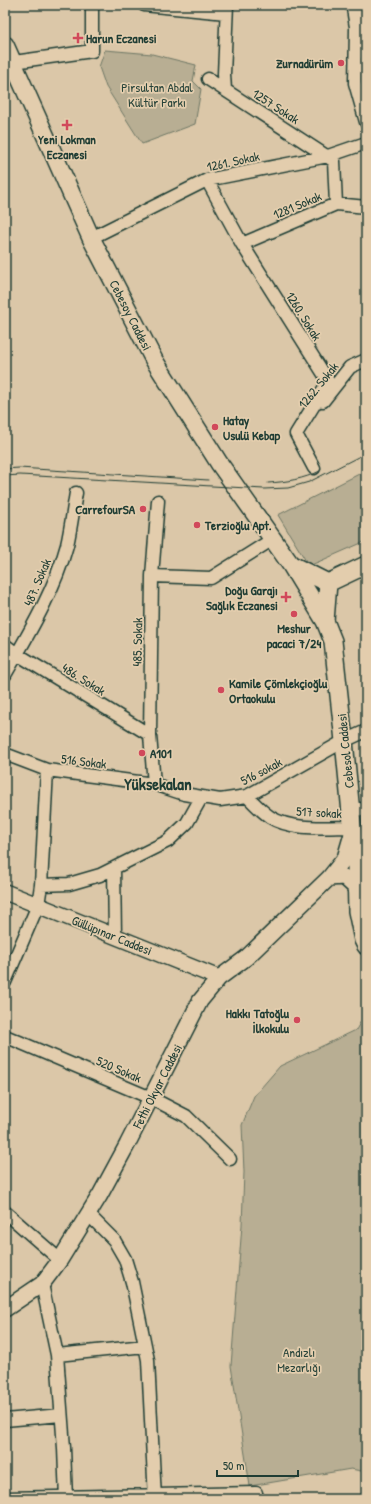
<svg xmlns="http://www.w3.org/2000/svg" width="371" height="1504" viewBox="0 0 371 1504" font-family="'Patrick Hand',sans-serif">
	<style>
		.green { fill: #b8ae93; stroke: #6c7664 }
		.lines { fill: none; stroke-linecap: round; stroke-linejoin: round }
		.minor-casing { stroke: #1f3d34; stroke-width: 15 }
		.tertiary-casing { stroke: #1f3d34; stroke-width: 18 }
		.secondary-casing { stroke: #1f3d34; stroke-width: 20 }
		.minor { stroke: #e3cdad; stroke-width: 12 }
		.tertiary { stroke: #e3cdad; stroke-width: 15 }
		.secondary { stroke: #e3cdad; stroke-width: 17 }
		.tram { stroke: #1f3d34; stroke-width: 1 }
		.poi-dot { fill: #d1495b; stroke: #e3cdad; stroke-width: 1.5 }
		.labels { text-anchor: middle; stroke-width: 3.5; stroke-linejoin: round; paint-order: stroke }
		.poi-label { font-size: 13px; font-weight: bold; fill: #1f3d34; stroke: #e3cdad; text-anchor: start }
		.park-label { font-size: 13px; fill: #274339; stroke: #e3cdad }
		.street-label { font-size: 13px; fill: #1f3d34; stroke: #e3cdad }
		.district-label { font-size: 17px; font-weight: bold; fill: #1f3d34; stroke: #e3cdad }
	</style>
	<rect width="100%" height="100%" fill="#dbc7a8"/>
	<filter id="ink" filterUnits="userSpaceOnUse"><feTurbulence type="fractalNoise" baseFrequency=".025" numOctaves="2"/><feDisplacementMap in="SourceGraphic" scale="8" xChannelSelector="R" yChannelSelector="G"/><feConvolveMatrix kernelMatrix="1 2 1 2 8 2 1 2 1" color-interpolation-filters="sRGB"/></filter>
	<g filter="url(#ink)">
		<!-- green -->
		<path class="green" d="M105 50 152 54 196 65 193 81 201 89 195 124 142 144 106 87 99 67Z
			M365 471 366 473V541L309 566 278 515Z
			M366 1012V1472L351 1469 250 1486 231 1366 242 1225 244 1172 242 1125 254 1096 280 1066 356 1030Z"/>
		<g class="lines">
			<!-- minor casing -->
			<g class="minor-casing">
				<path id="minor" d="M144 5 226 13
					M356 29 355 83 366 122
					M7 63 92 51V5
					M208 79 334 161 336 204
					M225 90 224 74 227 5
					M207 180 242 244 327 379 325 387 296 434 314 468
					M91 238 207 180 328 156 366 143
					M242 244 336 204 366 207
					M323 401 350 367 366 360
					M152 576 211 578 273 539
					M5 645 17 654 150 735
					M5 675C28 635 55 590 67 545 71 528 73 510 76 493
					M5 754 47 770 154 784 184 794 220 800 247 796 344 741 366 731
					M154 784 150 735 152 576 158 501
					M247 796C254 803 261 811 270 817 292 831 327 827 352 827
					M351 808 366 810
					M114 868 115 936
					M41 885 47 770
					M5 982 38 905 41 885 69 884 100 875 168 841 187 823 201 798
					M5 1036 151 1098 186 1116 230 1159
					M5 1212 60 1260
					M88 1214 114 1240 125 1259 132 1282 148 1360 155 1499
					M42 1284 57 1355 64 1448 66 1499
					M57 1355 145 1346
					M5 1420 61 1415
					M5 1498 256 1493 257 1499"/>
			</g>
			<!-- tertiary casing -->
			<g class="tertiary-casing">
				<path id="tertiary" d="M354 5 357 24 366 52
					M329 878 344 877 356 888
					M5 892 219 978
					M5 1309 42 1284 60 1260 100 1195 127 1145 200 1001 219 978 246 958 329 878 345 858 352 834"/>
			</g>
			<!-- secondary casing -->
			<g class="secondary-casing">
				<path id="secondary" d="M5 45 91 238 154 360 219 463 291 565 325 621 333 641 344 741 356 864 357 911 363 940 366 946
					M292 565 328 583 366 565
					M325 621 328 583"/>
			</g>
			<!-- minor -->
			<use href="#minor" class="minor"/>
			<!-- tertiary -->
			<use href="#tertiary" class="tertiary"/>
			<!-- secondary -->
			<use href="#secondary" class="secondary"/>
			<!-- tram -->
			<path class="tram" d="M5 469 19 468 208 480
				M5 476 20 475 264 489 288 488 309 482 366 453
				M268 483C286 482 304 479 320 471"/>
		</g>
	</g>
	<!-- markers -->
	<g class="poi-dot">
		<path d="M76 32h4v4h4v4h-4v4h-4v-4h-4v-4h4z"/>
		<circle cx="341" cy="63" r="4"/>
		<path d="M65 119h4v4h4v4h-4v4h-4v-4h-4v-4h4z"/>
		<circle cx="215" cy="427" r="4"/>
		<circle cx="143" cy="509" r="4"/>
		<circle cx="197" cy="525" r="4"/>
		<path d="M284 591h4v4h4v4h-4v4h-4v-4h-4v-4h4z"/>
		<circle cx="294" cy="614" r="4"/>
		<circle cx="221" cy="690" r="4"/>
		<circle cx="142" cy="753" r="4"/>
		<circle cx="297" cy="1020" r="4"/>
	</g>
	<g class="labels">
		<!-- poi labels -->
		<g class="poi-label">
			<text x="86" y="43">Harun Eczanesi</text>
			<text x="333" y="68" text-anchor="end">Zurnadürüm</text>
			<text x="67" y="144" text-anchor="middle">Yeni Lokman<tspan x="67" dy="15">Eczanesi</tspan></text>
			<text x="223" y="425">Hatay<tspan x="223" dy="15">Usulü Kebap</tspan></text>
			<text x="135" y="514" text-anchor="end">CarrefourSA</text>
			<text x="205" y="530">Terzioğlu Apt.</text>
			<text x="278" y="595" text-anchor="end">Doğu Garajı<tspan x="278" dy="15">Sağlık Eczanesi</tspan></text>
			<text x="294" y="633" text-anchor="middle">Meshur<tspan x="294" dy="15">pacaci 7/24</tspan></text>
			<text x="229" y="688">Kamile Çömlekçioğlu<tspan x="229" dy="15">Ortaokulu</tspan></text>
			<text x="150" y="758">A101</text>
			<text x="289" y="1018" text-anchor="end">Hakkı Tatoğlu<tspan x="289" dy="15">İlkokulu</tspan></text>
		</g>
		<!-- park labels -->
		<g class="park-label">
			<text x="157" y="92">Pirsultan Abdal<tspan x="157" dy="15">Kültür Parkı</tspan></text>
			<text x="299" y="1357">Andızlı<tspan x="299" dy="15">Mezarlığı</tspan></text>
		</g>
		<!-- street labels -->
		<g class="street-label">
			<text transform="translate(276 106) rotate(33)" y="5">1257 Sokak</text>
			<text transform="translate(233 161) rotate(-12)" y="5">1261. Sokak</text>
			<text transform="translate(297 205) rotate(-23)" y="5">1281 Sokak</text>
			<text transform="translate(131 315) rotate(63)" y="5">Cebesoy Caddesi</text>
			<text transform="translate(304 316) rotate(58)" y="5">1260. Sokak</text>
			<text transform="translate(318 385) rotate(-51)" y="5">1262. Sokak</text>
			<text transform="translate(37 582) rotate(-67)" y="5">487. Sokak</text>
			<text transform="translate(137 642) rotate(-89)" y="5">485. Sokak</text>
			<text transform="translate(84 679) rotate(32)" y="5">486. Sokak</text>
			<text transform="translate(345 751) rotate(-96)" y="5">Cebesol Caddesi</text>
			<text transform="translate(84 761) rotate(7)" y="5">516 Sokak</text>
			<text transform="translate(261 771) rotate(-28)" y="5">516 sokak</text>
			<text transform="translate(319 812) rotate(3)" y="5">517 sokak</text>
			<text transform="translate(112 935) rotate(22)" y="5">Güllüpınar Caddesi</text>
			<text transform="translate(119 1069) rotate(23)" y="5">520 Sokak</text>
			<text transform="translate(157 1086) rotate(-63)" y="5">Fethi Okyar Caddesi</text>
		</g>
		<!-- district labels -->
		<g class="district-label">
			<text x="158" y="790">Yüksekalan</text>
		</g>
	</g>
	<!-- margin -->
	<rect width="371" height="1504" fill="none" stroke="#e3cdad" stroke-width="20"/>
	<rect x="10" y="10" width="351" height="1484" fill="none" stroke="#1f3d34" stroke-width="1.5" filter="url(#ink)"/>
	<!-- scale -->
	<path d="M217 1470v6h81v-6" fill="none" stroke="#1f3d34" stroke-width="2"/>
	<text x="223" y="1470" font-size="12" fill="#1f3d34" stroke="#e3cdad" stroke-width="3" paint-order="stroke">50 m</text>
</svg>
